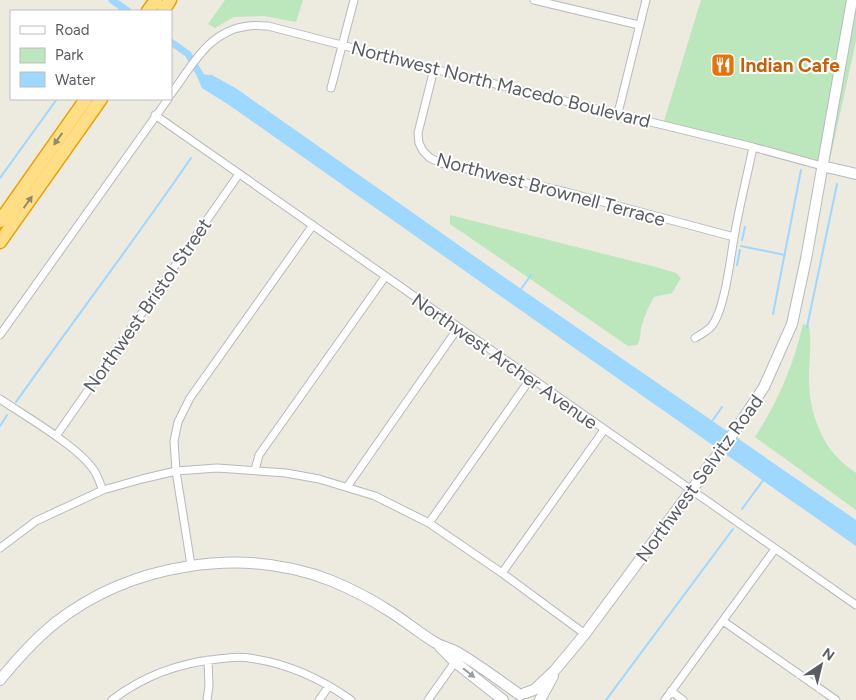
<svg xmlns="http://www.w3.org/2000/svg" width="856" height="700" viewBox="0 0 856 700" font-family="Figtree,sans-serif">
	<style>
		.green { fill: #bce6bc }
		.water { fill: #9ed7ff }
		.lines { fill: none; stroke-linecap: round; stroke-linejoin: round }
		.stream { stroke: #9ed7ff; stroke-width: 2 }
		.canal { stroke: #9ed7ff; stroke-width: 7 }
		.street-casing { stroke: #b6b9be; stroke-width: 9 }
		.secondary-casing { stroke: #b6bac0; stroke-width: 12 }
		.highway-casing { stroke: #ed9f00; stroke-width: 15 }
		.street { stroke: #fff; stroke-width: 7 }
		.secondary { stroke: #fff; stroke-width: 10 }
		.highway { stroke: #ffde85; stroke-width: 12 }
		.oneway { fill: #938a6e }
		.oneway2 { fill: #9b9ea1 }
		.labels { text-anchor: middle; stroke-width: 4; stroke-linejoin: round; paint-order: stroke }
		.food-label { font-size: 19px; font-weight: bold; fill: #c56008; stroke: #fff; text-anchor: start }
		.street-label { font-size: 19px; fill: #595d62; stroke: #fff }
	</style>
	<rect width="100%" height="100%" fill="#edeae0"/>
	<!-- green -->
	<path class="green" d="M225 0H303L296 22 264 16 234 17 215 28 208 24Z
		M701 0H849L820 161 664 121Z
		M856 0V41L829 164 826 163Z
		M450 215 652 266 676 273 681 278 672 293 654 297C648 307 644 317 641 328 640 334 641 339 637 345L628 346 450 224Z
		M803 324 809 326C812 343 809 360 809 376 808 404 818 438 838 458 843 464 850 468 856 473V510L755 437C777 403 794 365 803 324Z"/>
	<!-- water -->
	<path class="water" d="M196 74 212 75 237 89 521 289 856 520V546L229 105 202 88Z"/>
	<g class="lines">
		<!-- stream -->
		<path class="stream" d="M119 11 121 8
			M0 178 57 99
			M742 240 745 227
			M741 246 785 255
			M737 265 740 250
			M521 289 531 275
			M773 314 801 170
			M807 327 837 184
			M16 402C74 320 134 241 191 158
			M713 420 722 407
			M0 426 7 415
			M742 509 764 479
			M606 700 733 529"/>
		<!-- canal -->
		<path class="canal" d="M112 0 128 11
			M171 42 188 54 204 81"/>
		<!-- street casing -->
		<g class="street-casing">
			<path id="street" d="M534 0 639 25
				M434 69 418 133 419 143 423 151 430 158 441 163 566 192 734 237
				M331 88 354 0
				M171 94C193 65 208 31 248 26 254 25 261 26 268 26L434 69 753 147 822 166
				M618 113 646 0
				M155 115 856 605
				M0 335 168 99
				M695 338C700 335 707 331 711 327 725 310 730 260 734 238 739 207 747 177 753 147
				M0 399C25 416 81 448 95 472 98 477 100 484 103 490
				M56 436 239 174
				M255 470 259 455 385 277
				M347 487 458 328
				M429 523 531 378
				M0 548 36 521 103 490 142 479 176 471 217 468 286 473 319 479 375 496 429 523 502 573 585 634
				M191 565 176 471 174 441 178 422 190 398 313 225
				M502 573 604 430
				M723 621 836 700
				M671 691 683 700
				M112 700C143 676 179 663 218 659 228 658 239 656 249 658 286 663 320 678 351 700
				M207 700 209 686 208 660
				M319 700 329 686
				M428 700 455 662
				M665 700 775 549"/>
		</g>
		<!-- secondary casing -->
		<g class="secondary-casing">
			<path id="secondary" d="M822 166 856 174
				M440 647 455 662 503 700
				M0 680C17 659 34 640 55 623 130 564 242 545 332 581 351 589 369 598 386 609 403 619 419 633 436 643 443 647 450 648 457 652 479 665 499 680 520 695
				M525 693 534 690 555 670 585 634 735 431 764 387 792 324 806 259 852 0
				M540 700 553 676"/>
		</g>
		<!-- highway casing -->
		<g class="highway-casing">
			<path id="highway" d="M148 11 156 0
				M163 11 170 0
				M0 221 86 99
				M0 242 101 99"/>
		</g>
		<!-- street -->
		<use href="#street" class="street"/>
		<!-- secondary -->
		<use href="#secondary" class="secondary"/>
		<!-- highway -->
		<use href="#highway" class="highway"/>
	</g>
	<!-- one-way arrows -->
	<defs><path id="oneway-solid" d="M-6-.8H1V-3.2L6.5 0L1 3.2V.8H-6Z" transform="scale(1.25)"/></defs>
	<g class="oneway">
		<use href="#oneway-solid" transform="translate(58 139) rotate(125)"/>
		<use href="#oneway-solid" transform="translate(28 202) rotate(-55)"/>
	</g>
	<use class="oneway2" href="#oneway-solid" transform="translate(469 673) rotate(38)"/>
	<!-- icons -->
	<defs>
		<g id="restaurant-square" transform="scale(1.25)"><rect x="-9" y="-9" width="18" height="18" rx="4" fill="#e8710a" stroke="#fff"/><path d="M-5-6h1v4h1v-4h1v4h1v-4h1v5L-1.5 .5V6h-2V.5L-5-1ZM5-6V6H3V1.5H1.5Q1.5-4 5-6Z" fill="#fff"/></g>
	</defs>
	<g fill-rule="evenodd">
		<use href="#restaurant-square" x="723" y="65"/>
	</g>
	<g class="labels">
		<!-- food labels -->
		<g class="food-label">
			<text x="740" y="72">Indian Cafe</text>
		</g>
		<!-- street labels -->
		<g class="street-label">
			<text transform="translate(501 84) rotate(14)" y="7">Northwest North Macedo Boulevard</text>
			<text transform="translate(551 189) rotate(15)" y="7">Northwest Brownell Terrace</text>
			<text transform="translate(147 305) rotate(-55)" y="7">Northwest Bristol Street</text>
			<text transform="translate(505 361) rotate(35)" y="7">Northwest Archer Avenue</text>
			<text transform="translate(699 478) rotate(-54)" y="7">Northwest Selvitz Road</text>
		</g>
	</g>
	<!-- legend -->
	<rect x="10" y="10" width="162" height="90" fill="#ffffff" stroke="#bdbec0"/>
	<rect x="20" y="26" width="25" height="8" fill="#ffffff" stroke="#bdbec0"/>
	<text x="55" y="35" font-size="15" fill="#595d62">Road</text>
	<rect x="20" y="48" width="25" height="15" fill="#bce6bc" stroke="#bdbec0"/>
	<text x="55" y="60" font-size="15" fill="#595d62">Park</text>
	<rect x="20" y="72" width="25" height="15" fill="#9ed7ff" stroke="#bdbec0"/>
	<text x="55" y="85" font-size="15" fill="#595d62">Water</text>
	<!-- north arrow -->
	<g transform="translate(821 665) rotate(35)" stroke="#ffffff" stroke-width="4" paint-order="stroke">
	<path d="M0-4L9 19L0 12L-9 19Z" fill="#595d62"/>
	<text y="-8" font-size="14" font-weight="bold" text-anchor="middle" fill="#595d62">N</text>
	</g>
</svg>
